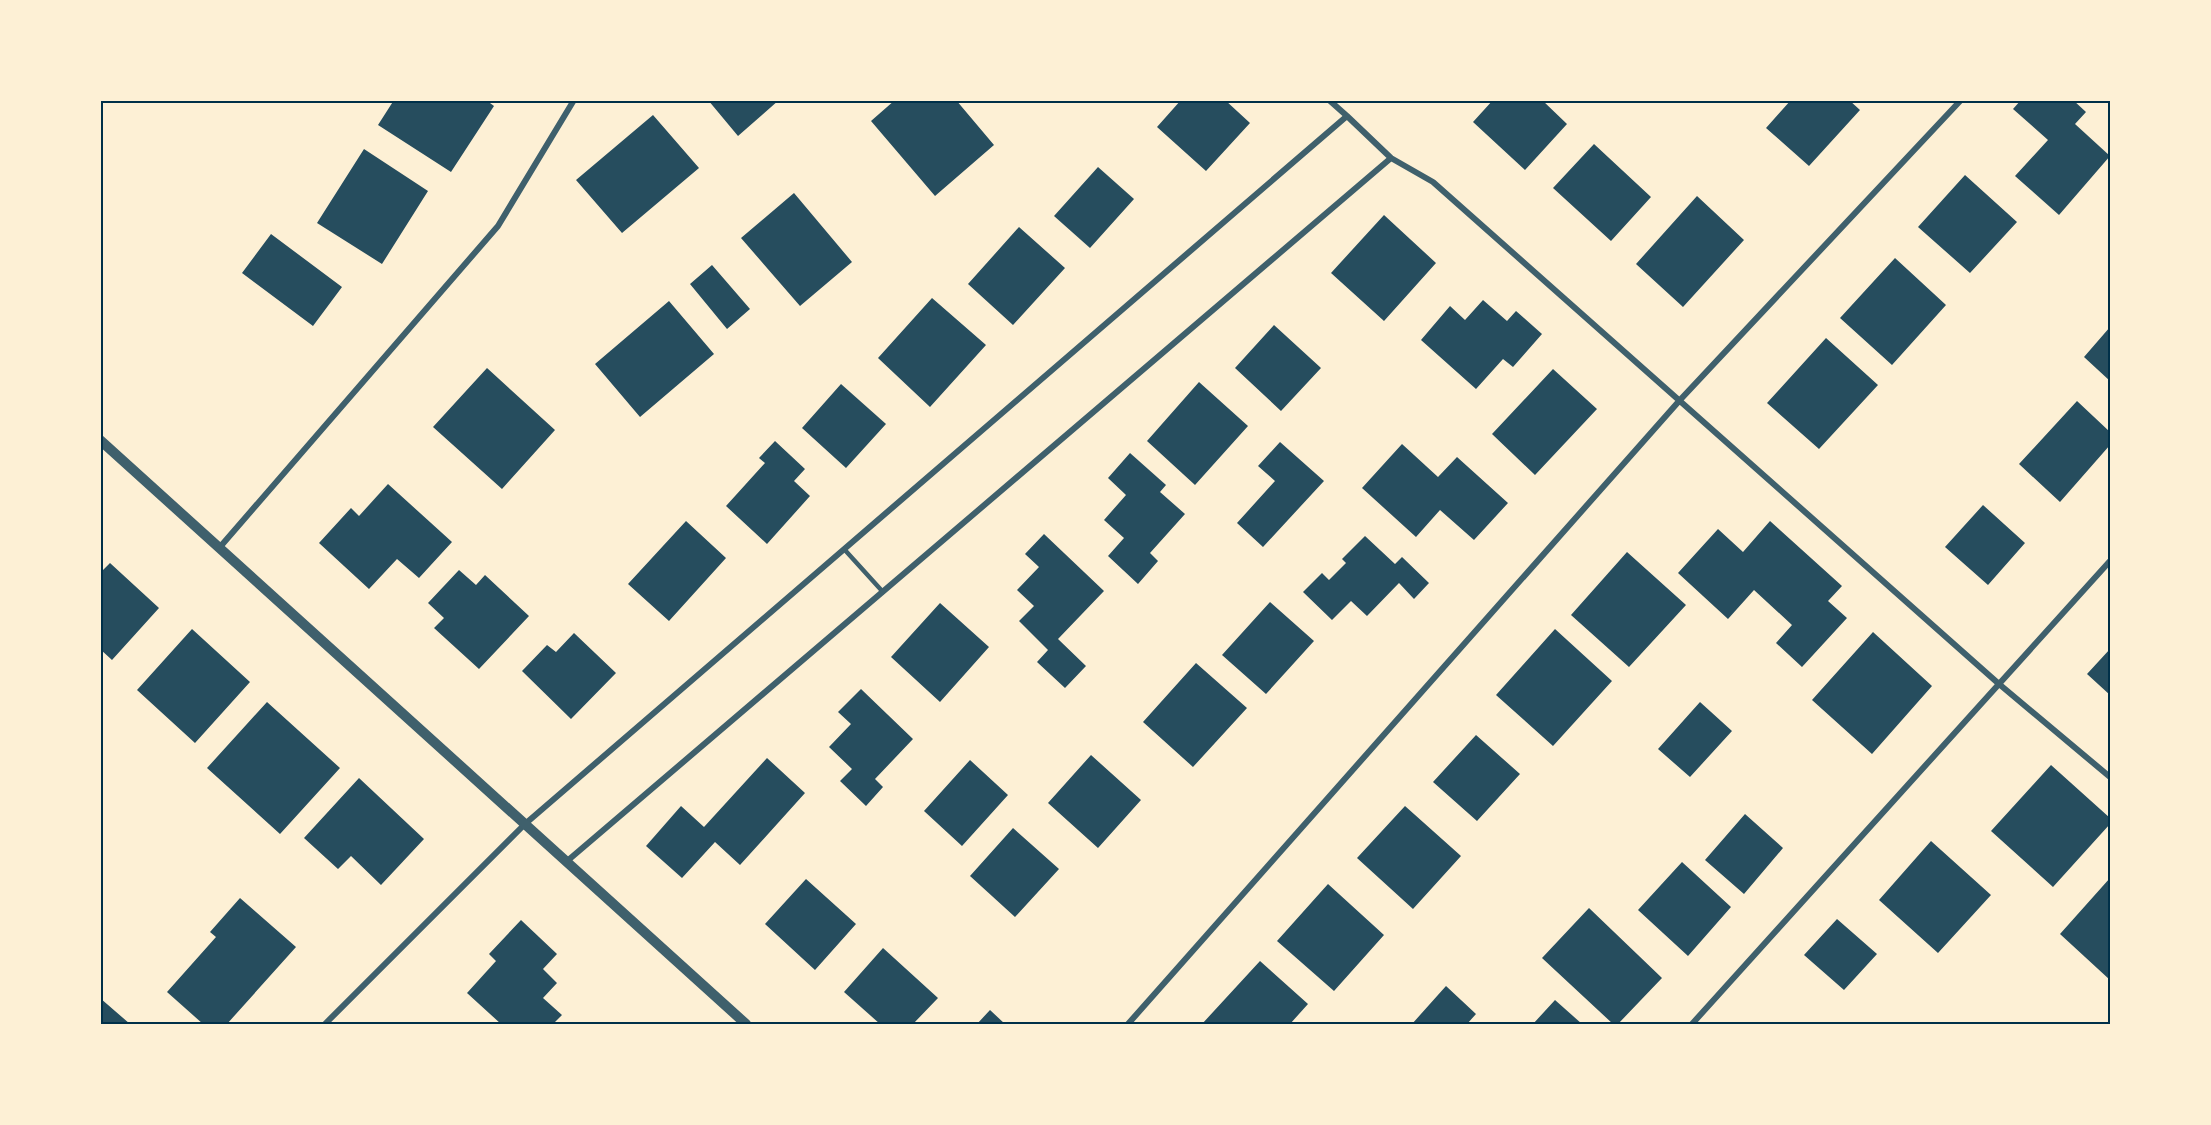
<svg xmlns="http://www.w3.org/2000/svg" width="2211" height="1125" viewBox="0 0 2211 1125" font-family="Mulish,sans-serif">
	<style>
		.building { fill: #264d5e }
		.lines { fill: none; stroke-linecap: round; stroke-linejoin: round }
		.service { stroke: #3f606c; stroke-width: 4.5 }
		.minor { stroke: #3f606c; stroke-width: 6 }
		.tertiary { stroke: #3f606c; stroke-width: 10 }
		.neatline { fill: none; stroke: #003049; stroke-width: 2 }
	</style>
	<rect width="100%" height="100%" fill="#fdf0d5"/>
	<!-- building -->
	<path class="building" d="M394 100H486L494 106 451 172 378 125Z
		M708 100H779L738 136Z
		M895 100H956L994 145 935 196 871 121Z
		M1181 100H1225L1250 123 1206 171 1157 127Z
		M1493 100H1542L1567 124 1525 170 1473 122Z
		M1791 100H1849L1860 110 1809 166 1766 128Z
		M2021 100H2073L2086 112 2075 124 2110 156 2059 215 2015 176 2048 140 2013 109Z
		M653 115 699 168 622 233 576 180Z
		M1594 144 1651 197 1611 241 1553 188Z
		M364 149 428 191 382 264 317 223Z
		M1098 167 1134 199 1090 248 1054 216Z
		M1965 175 2017 222 1970 273 1918 227Z
		M794 193 852 262 800 306 741 238Z
		M1697 196 1744 240 1683 307 1636 264Z
		M1384 215 1436 263 1384 321 1331 273Z
		M1019 227 1065 268 1013 325 968 284Z
		M271 234 342 287 313 326 242 273Z
		M1895 258 1946 305 1892 365 1840 318Z
		M712 265 750 309 727 329 690 284Z
		M932 298 986 345 930 407 878 358Z
		M1483 300 1507 321 1516 311 1542 334 1513 367 1503 359 1476 389 1421 340 1450 306 1465 320Z
		M669 301 714 354 640 417 595 364Z
		M1274 325 1321 368 1281 411 1235 368Z
		M2110 327V381L2084 357Z
		M1826 338 1878 385 1819 449 1767 403Z
		M487 368 555 430 502 489 433 427Z
		M1553 369 1597 409 1535 475 1492 434Z
		M1199 382 1248 426 1195 485 1147 441Z
		M841 384 886 424 846 468 802 428Z
		M2077 401 2110 432V445L2060 502 2019 464Z
		M775 441 805 469 794 481 810 496 767 544 726 506 765 463 759 458Z
		M1280 442 1324 481 1263 547 1237 523 1275 481 1258 466Z
		M1402 444 1438 477 1457 457 1508 503 1474 540 1440 510 1416 537 1362 488Z
		M1130 453 1166 485 1160 492 1185 514 1150 553 1158 561 1138 584 1108 556 1124 538 1104 520 1126 495 1108 478Z
		M388 484 452 542 419 578 397 559 369 589 319 543 351 508 359 516Z
		M1983 505 2025 543 1988 585 1945 547Z
		M686 521 726 558 669 621 628 584Z
		M1770 521 1842 586 1828 601 1847 618 1802 667 1776 643 1792 625 1754 590 1728 619 1678 573 1718 529 1743 552Z
		M1044 534 1104 591 1058 639 1086 666 1065 688 1037 662 1048 650 1019 621 1034 606 1017 590 1039 567 1025 554Z
		M1365 536 1395 564 1402 557 1429 583 1414 599 1399 583 1367 616 1351 601 1332 620 1303 592 1322 573 1329 580 1346 563 1342 559Z
		M1627 552 1686 605 1629 667 1571 615Z
		M110 563 159 608 112 660 100 649V573Z
		M459 570 476 585 485 575 529 616 479 669 434 628 444 618 428 603Z
		M1270 602 1314 641 1266 694 1222 655Z
		M940 603 989 647 940 702 891 657Z
		M192 629 250 682 195 743 137 690Z
		M1555 629 1612 681 1553 746 1496 695Z
		M1873 632 1932 686 1872 754 1812 700Z
		M574 633 616 673 571 719 522 671 547 645 556 652Z
		M2110 649V695L2087 674Z
		M1196 663 1247 708 1193 767 1143 722Z
		M861 689 913 739 875 779 883 787 866 806 840 781 852 769 829 747 851 724 838 712Z
		M267 702 340 768 280 834 207 768Z
		M1700 702 1732 731 1690 777 1658 749Z
		M1476 735 1520 774 1477 821 1433 782Z
		M1091 755 1141 800 1098 848 1048 803Z
		M767 758 805 793 740 865 715 842 682 878 646 846 681 806 704 827Z
		M970 760 1008 795 962 846 924 811Z
		M2051 765 2110 818V824L2053 887 1991 831Z
		M359 778 424 839 381 885 351 856 338 869 304 838Z
		M1405 806 1461 856 1413 909 1357 858Z
		M1745 814 1783 848 1744 894 1705 860Z
		M1013 828 1059 869 1015 917 970 876Z
		M1931 841 1991 895 1938 953 1879 900Z
		M1682 862 1731 907 1688 956 1638 910Z
		M2110 878V980L2060 934Z
		M806 879 856 924 815 970 765 924Z
		M1328 884 1384 935 1334 991 1277 941Z
		M240 898 296 947 227 1024H203L167 992 216 937 210 932Z
		M1589 908 1662 978 1618 1024H1613L1542 958Z
		M1837 919 1877 954 1844 990 1804 955Z
		M521 920 557 954 543 969 557 983 543 998 562 1015 553 1024H501L467 993 496 961 489 954Z
		M883 948 938 998 913 1024H880L844 992Z
		M1260 961 1308 1004 1290 1024H1202Z
		M1446 986 1476 1014 1467 1024H1412Z
		M100 998 130 1024H100Z
		M1555 1000 1582 1024H1533Z
		M990 1010 1005 1024H977Z"/>
	<g class="lines">
		<!-- service -->
		<path class="service" d="M844 549 883 592"/>
		<!-- minor -->
		<path class="minor" d="M1329 100 1347 116 1391 158 1433 182 1999 684 2110 777
			M220 547 498 226 574 100
			M566 862 1391 158
			M325 1024 525 824 1347 116
			M1128 1024 1680 400 1961 100
			M1692 1024 2110 561"/>
		<!-- tertiary -->
		<path class="tertiary" d="M100 440 746 1024"/>
	</g>
	<!-- border -->
	<rect width="2211" height="1125" fill="none" stroke="#fdf0d5" stroke-width="204"/>
	<rect x="102" y="102" width="2007" height="921" class="neatline"/>
</svg>
